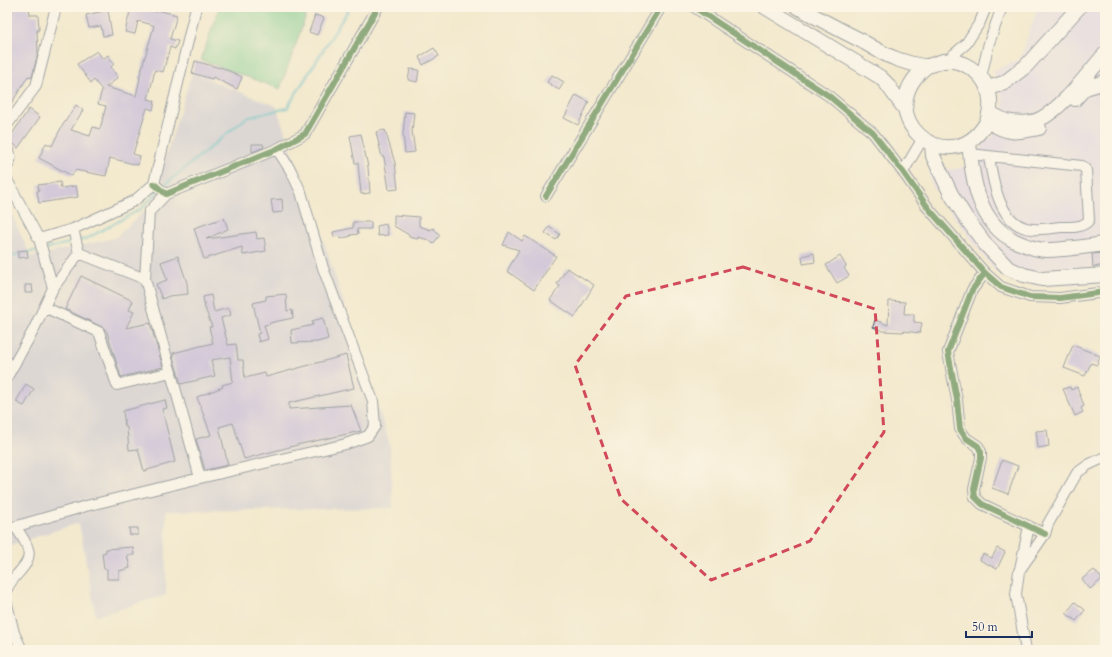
<svg xmlns="http://www.w3.org/2000/svg" width="1112" height="657" viewBox="0 0 1112 657" font-family="Cardo,serif">
	<style>
		.built { fill: #dfd5f5 }
		.industrial { fill: #c3c1db }
		.green { fill: #73cc92; stroke: #477e78 }
		.lines { fill: none; stroke-linecap: round; stroke-linejoin: round }
		.stream { stroke: #4cb5ca; stroke-width: 2.5 }
		.building { fill: #aea3e6 }
		.minor-casing { stroke: #3b4b6f; stroke-width: 12 }
		.highway-casing { stroke: #3b4b6f; stroke-width: 16 }
		.minor { stroke: #fff; stroke-width: 10 }
		.highway { stroke: #fff; stroke-width: 14 }
		.cycleway-casing { stroke: #fcf5e5; stroke-width: 8 }
		.cycleway { stroke: #1b5e20; stroke-width: 6 }
		.marked { fill: none; stroke: #d1495b; stroke-width: 3; stroke-dasharray: 8 5; stroke-linejoin: round }
	</style>
	<rect width="100%" height="100%" fill="#fcf5e5"/>
	<filter id="ink" filterUnits="userSpaceOnUse"><feTurbulence type="fractalNoise" baseFrequency=".025" numOctaves="2"/><feDisplacementMap in="SourceGraphic" scale="8" xChannelSelector="R" yChannelSelector="G"/><feConvolveMatrix kernelMatrix="1 2 1 2 8 2 1 2 1" color-interpolation-filters="sRGB"/></filter>
	<filter id="wash" filterUnits="userSpaceOnUse"><feTurbulence type="fractalNoise" baseFrequency=".012" numOctaves="4" result="noise"/><feDisplacementMap in="SourceGraphic" scale="16" xChannelSelector="R" yChannelSelector="G"/><feGaussianBlur stdDeviation="0.9" result="paint"/><feColorMatrix in="noise" values="0 0 0 0 0 0 0 0 0 0 0 0 0 0 0 0 0 1.4 0 .05"/><feComposite in="paint" operator="in"/></filter>
	<g filter="url(#wash)">
		<rect width="100%" height="100%" fill="#f3e9ce"/>
		<!-- built -->
		<path class="built" d="M1038 7H1105V284L1037 286 999 275 987 261 933 187 928 171 956 169 978 162 980 150 986 140 993 137 1003 108 1002 97 993 71 1020 59Z"/>
		<!-- industrial -->
		<path class="industrial" d="M192 73 276 106 323 239 390 445 393 508 166 511V595L96 616 79 523 7 546V204L31 257 115 238 150 206Z"/>
		<!-- green -->
		<path class="green" d="M219 7H309L280 89 201 60Z"/>
		<g class="lines">
			<!-- stream -->
			<path class="stream" d="M162 187 246 118 287 108 350 7
				M78 241 86 239 141 209 159 190
				M45 249 73 242
				M25 253 40 250
				M7 257 20 254"/>
		</g>
		<g id="blocks">
			<!-- building -->
			<path class="building" d="M7 7H29L30 15H38L39 30H37L38 53 32 77 28 76 7 111V81L13 72 7 70Z
				M131 7 149 11V10L157 12V10L177 15 170 39 178 41 175 49 170 47 163 72 155 70 148 99 155 101 153 110 147 108 133 154 140 156 138 165 110 158 106 176 75 170 72 176 39 158 46 143 52 146 61 128 76 105 83 110 71 130 90 136 93 127 100 129 106 106 98 104 102 90 94 80 91 83 77 64 97 51 103 59 108 55 114 64 111 67 118 78 106 87 136 96 140 78H139L154 26 153 25 138 21 135 34 125 32Z
				M108 10 112 35 103 36 101 26 89 28 86 15Z
				M315 15 324 18 317 35 309 32Z
				M434 48 439 56 423 65 419 57Z
				M195 61 220 68 221 67 242 77 237 89 213 77 212 79 192 73Z
				M410 69 419 70 417 82 408 80Z
				M552 75 564 82 559 90 547 82Z
				M576 95 589 102 578 125 564 118Z
				M29 109 40 117 18 148 11 141 8 140Z
				M405 112 414 113 412 131 415 152 405 153 403 134Z
				M385 130 395 163 398 189 389 190 384 157H382L376 132Z
				M361 134 368 167 370 193 361 194 358 163H355L350 136Z
				M252 144H263L264 147 252 152Z
				M60 182 61 188 76 186 78 197 39 203 37 191H39L38 185Z
				M282 199 283 212 273 213 271 200Z
				M394 215 419 217V226L431 230 433 228 440 235 433 244 429 240 418 237V239L409 237V235L394 226Z
				M224 218 228 229 206 239 256 232 257 239 264 238 266 251 243 255 242 247 204 259 194 228Z
				M353 222H371V229H357L358 234 350 235 351 236 340 239V236L334 237 333 232 353 228Z
				M386 224 388 235 378 236 377 226Z
				M549 227 560 234 556 240 545 233Z
				M509 232 522 241 525 236 556 256 534 290 507 271 519 250 503 245Z
				M27 250 28 257 18 258V251Z
				M814 253 815 262 803 264 802 256Z
				M1105 253V265L1093 267 1092 254Z
				M178 256 187 283 188 294 169 296 162 299 156 284 167 280 161 262Z
				M840 256 846 266 844 268 849 276 837 283 826 265Z
				M567 268 594 285 575 317 550 300 560 286 557 284Z
				M81 276 133 301 129 310 134 312 126 328 150 323 163 367 121 377 107 332 104 328 65 309Z
				M25 285H32L33 293H25Z
				M286 294 287 311 292 310 293 318 269 323 270 324 264 325 268 339 259 342 257 334 260 333 253 303 266 300V296Z
				M211 295 214 312 229 308 231 315 221 318 228 345 236 344 238 360H243L245 378 265 373 266 377 346 355 354 388 289 403V409L351 405 361 431 301 444 244 459 233 423 219 427 228 465 205 470 196 439 211 435 197 397 223 387 222 385 233 382 230 357 211 360 215 376 181 384 173 357 174 356 173 353 213 343 209 327H212L205 308 203 297Z
				M889 301 905 302 904 314H914V322L922 323 920 333 903 331V332L883 331 873 327 875 320 888 325Z
				M323 318 328 339 317 342 292 343 291 330 313 325 312 321Z
				M1073 345 1100 356 1097 365 1091 363 1085 376 1064 368Z
				M26 384 34 389 24 406 16 402Z
				M1070 387 1071 390 1077 387 1084 406 1081 408 1083 412 1075 416 1063 389Z
				M165 400 167 408 162 409 175 462 144 471 138 449 129 450 127 427H125L123 411Z
				M1047 430 1049 446 1038 448 1036 431Z
				M1002 460 1018 466 1008 494 992 488Z
				M129 528H138V535H130Z
				M133 547 134 555H127L130 568 119 571V579H107V569H104L102 553 106 552V549Z
				M997 548 1005 552 997 569 980 560 983 554 992 558Z
				M1094 570 1102 579 1090 589 1082 579Z
				M1075 602 1085 610 1076 621 1066 613Z"/>
		</g>
	</g>
	<g filter="url(#ink)">
		<use href="#blocks" fill-opacity="0" stroke="#3b4b6f" stroke-width="1"/>
		<g class="lines">
			<!-- minor casing -->
			<g class="minor-casing">
				<path id="minor" d="M694 7 829 96 873 133 903 172 929 209 985 273 1001 287 1030 297 1060 298 1105 292
					M946 61 966 44 980 22 986 7
					M981 77 989 43 1002 7
					M7 125 36 86 56 7
					M7 146C10 152 13 160 7 166
					M970 154 1082 166 1086 170 1089 220C1083 228 1071 227 1061 227 1052 228 1042 230 1033 229 1000 228 993 182 989 157
					M903 172 923 138
					M7 180 39 239 53 288 33 331 7 377
					M154 184 166 194 277 149 305 134 378 7
					M546 196 661 7
					M39 239 73 229 134 201 154 184 196 7
					M79 253 145 279 200 478 346 444 368 436 375 426 373 401 323 268 301 192 291 171 277 149
					M985 273 972 290 948 352 957 400 960 429 966 438 978 446 981 452V458L974 489 975 497 982 504 1045 534
					M145 279 149 212 166 194
					M53 288 79 253 73 229
					M44 307 99 332 117 385 171 372
					M7 529 86 506 200 478
					M1020 569 1029 526
					M7 589C12 575 33 565 28 549 26 541 19 533 16 527
					M7 604 14 633 22 650
					M1026 650 1016 594 1019 571 1045 534 1048 524 1077 473 1088 465 1105 457"/>
			</g>
			<!-- highway casing -->
			<g class="highway-casing">
				<path id="highway" d="M765 7 880 77 886 83 905 109
					M798 7C819 19 840 30 862 41 872 47 883 54 894 58 901 61 918 66 926 66 931 66 938 62 943 61 962 59 980 71 987 87 992 99 991 115 985 125 947 183 867 114 927 66
					M988 88 1004 83 1026 66 1079 7
					M1075 99 1085 88 1105 82
					M989 113C995 115 1000 119 1006 121 1015 123 1031 124 1040 119 1062 109 1088 73 1105 54
					M987 121C1008 134 1016 133 1039 128
					M969 141C972 179 978 223 1015 241 1026 246 1036 250 1047 250 1065 250 1087 246 1105 244
					M932 144 933 156 951 194 966 218 986 245 1008 268 1024 275 1042 279 1105 275"/>
			</g>
			<!-- minor -->
			<use href="#minor" class="minor"/>
			<!-- highway -->
			<use href="#highway" class="highway"/>
			<!-- cycleway casing -->
			<g class="cycleway-casing">
				<path id="cycleway" d="M694 7 829 96 873 133 903 172 929 209 985 273 1001 287 1030 297 1060 298 1105 292
					M154 184 166 194 277 149 305 134 378 7
					M546 196 661 7
					M985 273 972 290 948 352 957 400 960 429 966 438 978 446 981 452V458L974 489 975 497 982 504 1045 534"/>
			</g>
			<!-- cycleway -->
			<use href="#cycleway" class="cycleway"/>
		</g>
	</g>
	<!-- marked area -->
	<path d="M0 0H1112V657H0ZM743 267 875 309 884 432 810 541 711 580 621 499 575 365 626 296Z" fill="#f3e9ce" fill-opacity=".55" fill-rule="evenodd"/>
	<path class="marked" d="M743 267 875 309 884 432 810 541 711 580 621 499 575 365 626 296Z"/>
	<!-- margin -->
	<rect width="1112" height="657" fill="none" stroke="#fcf5e5" stroke-width="24"/>
	<!-- scale -->
	<path d="M966 631v6h66v-6" fill="none" stroke="#1b2f5e" stroke-width="2"/>
	<text x="972" y="631" font-size="12" fill="#1b2f5e" stroke="#fcf5e5" stroke-width="3" paint-order="stroke">50 m</text>
</svg>
